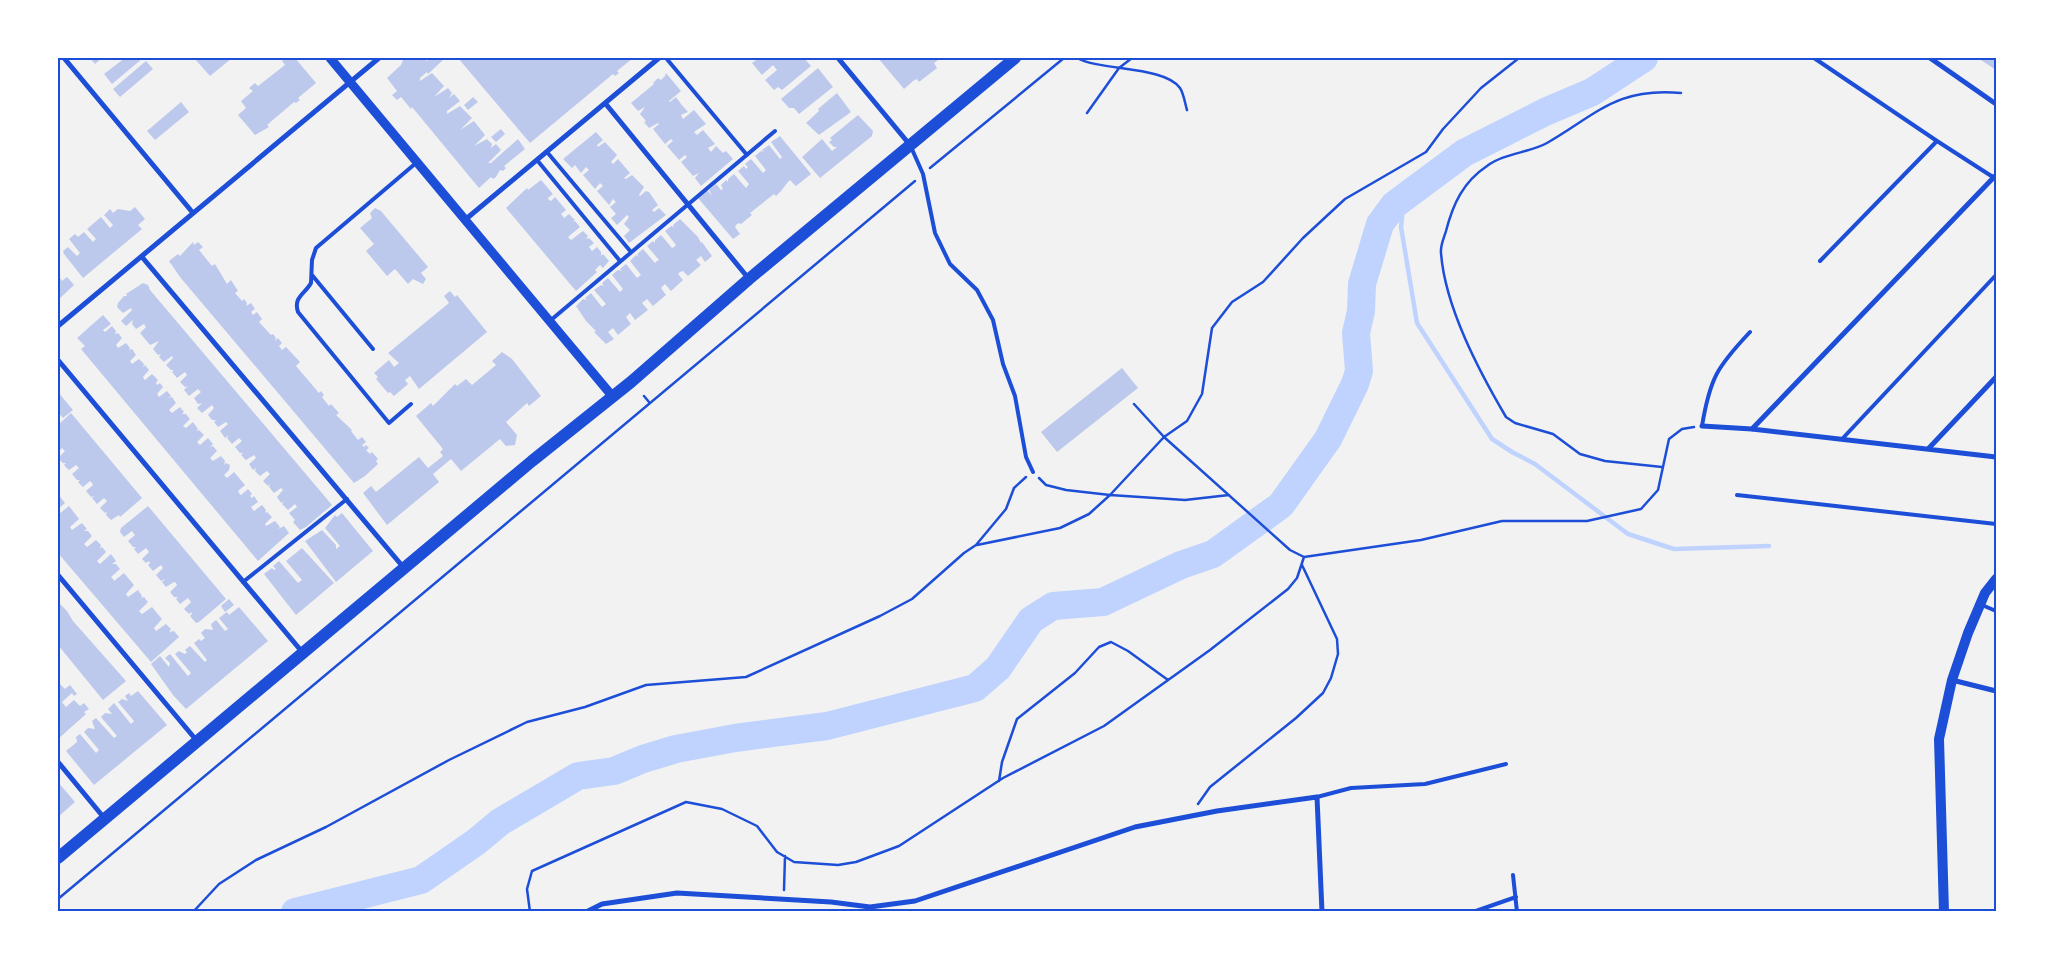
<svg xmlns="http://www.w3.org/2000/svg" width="2054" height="969" viewBox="0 0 2054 969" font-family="'Open Sans',sans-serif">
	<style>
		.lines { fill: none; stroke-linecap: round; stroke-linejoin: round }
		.stream { stroke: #bfd3fe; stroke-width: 4.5 }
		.river { stroke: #bfd3fe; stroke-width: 28 }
		.building { fill: #bdc9ec }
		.path { stroke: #1d4ed8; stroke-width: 2.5 }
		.service { stroke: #1d4ed8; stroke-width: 4 }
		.minor { stroke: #1d4ed8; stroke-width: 5 }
		.tertiary { stroke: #1d4ed8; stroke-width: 9 }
		.secondary { stroke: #1d4ed8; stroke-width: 10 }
		.primary { stroke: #1d4ed8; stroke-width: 12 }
		.neatline { fill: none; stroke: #1d4ed8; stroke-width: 2 }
	</style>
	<rect width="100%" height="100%" fill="#f2f2f2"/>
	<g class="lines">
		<!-- stream -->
		<path class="stream" d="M1404 199 1401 227 1417 323 1492 439 1512 452 1535 464 1628 534 1674 549 1769 546"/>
		<!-- river -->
		<path class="river" d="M295 912 421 880 476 842 500 822 578 776 614 771 643 759 676 749 735 738 827 726 975 688 998 668 1031 620 1053 606 1103 602 1181 565 1213 554 1281 505 1328 439 1355 384 1359 371 1356 333 1361 311 1362 284 1380 224 1394 205 1464 153 1545 112 1592 92 1644 58"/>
	</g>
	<!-- building -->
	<path class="building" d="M90 58H102L95 64Z
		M125 58H143L112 84 104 74Z
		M194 58H232L210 76Z
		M287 58H295L316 83 298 98 300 100 296 103 294 102 267 125 269 127 255 135 238 115 246 108 241 101 253 91 249 88 255 83 258 86 285 65 282 61Z
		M404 58H424L427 61 431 58 444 59 428 74 427 72 420 78V81L432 73 444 86 434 97 448 88 452 93 449 98 454 94 460 101 447 111V114L460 106 472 118 460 130 474 121 485 135 474 146 487 139 492 144 491 148 496 144 501 150 488 163H491L518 139 525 149 504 166 506 168 503 171 500 170 496 177 493 179 491 177 479 188 412 107 411 109 401 97 397 100 392 95 397 91 387 78 401 65Z
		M458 58H633L617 71 619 73 615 76 613 74 530 143Z
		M759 58H804L811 66 782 90 778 87 774 90 765 80 777 70 773 65 762 75 752 63Z
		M878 58H941L934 63 937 68 919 82 917 79 913 81 904 89Z
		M1978 58H1996V70Z
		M146 61 153 69 120 97 113 89Z
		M818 68 833 87 799 114 794 108H789L781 99Z
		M666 73 681 91 669 101 670 102 676 97 681 104 688 112 681 115 683 119 694 110 706 124 694 132 697 135 703 130 715 144 708 148 711 152 716 146 723 153 726 151 733 159 701 186 695 178 699 173 693 176 681 162 687 157 685 155 679 160 667 146 673 141 671 139 665 144 653 129 659 124 658 123 649 128 644 122 646 121 640 114 645 107 638 111 631 103 654 84 653 83 658 78 661 80 665 76Z
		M837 93 851 112 819 135 806 123 819 111 818 109Z
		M473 97 478 102 468 110 464 105Z
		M181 102 189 112 155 140 147 131Z
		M858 115 873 131 872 136 820 178 802 157 822 139 832 151 837 147H834L829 142 832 140 830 138Z
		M501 129 505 134 496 142 491 137Z
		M596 132 603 140 597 145 598 147 605 142 617 155 611 162 613 164 618 159 630 173 624 178 626 179 632 175 644 187 639 195 640 196 646 191 649 192 658 205 652 210 654 212 659 208 666 215 629 243 624 236 630 230 624 224 629 217 627 215 617 225 611 218 616 214 610 207 616 202 613 199 609 205 597 191 603 186 600 183 595 189 583 175 589 170 586 167 581 173 575 165 572 168 563 159Z
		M780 136 811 174 796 186 790 180 788 182 781 191 776 196 774 194 750 213 752 215 741 224 739 223 736 225 735 227 740 234 733 239 698 198 707 190 712 196 709 190 716 184 721 190 723 189 721 185 726 180 728 182V179L734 174 746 188 749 184 738 171 744 166 746 169 748 167 745 164 751 159 763 173 766 170 755 156 761 151 764 152 762 150 769 145 780 159 782 157 771 142Z
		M541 180 553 194 548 198 549 200 551 201 555 197 566 210 561 214 564 218 569 214 575 220 572 222 575 221 580 227 568 237 571 240 583 231 588 236 586 239 589 238 594 243 589 247 592 251 597 247 601 252V256L603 254 609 261 603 268 600 265 595 270 597 272 576 291 506 208 527 188 528 190Z
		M135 207 145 219 138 225 142 229 83 278 64 254 63 251 68 247 77 256 80 253 69 239 75 234 78 237 84 232 93 242 96 239 87 229 101 217 110 228 113 225 104 215 110 209 113 213 118 209 130 211Z
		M375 208 381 211 428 267 421 273 426 279 423 284 413 279 408 284 395 269 387 276 366 251 374 244 360 228 372 218 370 213Z
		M680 219 698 237 701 243 702 242 712 256 705 262 701 256 696 260 701 265 688 276 683 271 680 272 678 274 683 280 671 291 665 284 661 288 666 295 653 306 647 299 642 303 648 310 635 320 630 313 626 317 631 324 618 335 613 328 608 332 614 339 606 344 594 332 596 331 586 321 576 306 583 299 587 300 585 298 591 293 602 307 606 304 594 290 601 285 604 286 602 283 608 278 620 292 623 289 612 275 618 270 622 271 620 269 626 264 637 278 641 275 630 261 636 255 639 257 637 254 643 249 655 263 657 261 659 260 647 246 653 241 655 243V240L661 235 672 248 674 247 676 245 665 231 671 226 674 227 673 225Z
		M193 242 194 245 198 242 203 247 199 250 212 266 215 264 227 284 231 280 238 291 235 293 242 301 244 299 247 303 246 306 251 303 255 309 251 312 253 315 257 312 262 319 259 322 271 335 273 334 276 338 275 341 278 338 282 343 279 346 282 350 286 347 300 362 296 366 319 393 321 391 324 395 322 397 329 406 331 404 339 413 336 415 352 430 351 431 358 440 362 437 366 442 362 445 364 447 366 445 369 448 366 450 370 454 372 452 378 459 376 461 378 464 365 476 354 483 180 277 169 261 178 254 180 256Z
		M58 275 62 281 67 277 74 285 58 300Z
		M143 283 148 285 150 290 332 505 306 527 300 530 293 522 295 520 289 513 297 507 295 504 288 510 282 504 284 501 281 503 277 497 283 490 281 488 274 493 269 487 270 484 268 486 263 481 270 474 267 471 260 476 255 471 256 468 253 470 249 464 256 458 254 455 246 460 241 455 243 453H240L235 447 242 441 239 438 232 444 227 438 229 435 225 438 220 431 228 424 226 422 218 427 214 422 216 420H212L208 415 214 408 212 405 202 413 197 408 202 403 198 404 194 398 201 392 198 389 189 396 184 390 188 386 185 387 180 382 187 375 185 372 177 378 172 372 174 370H171L166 365 173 358 172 356 164 362 159 357 161 354 158 355 153 349 159 341 150 345 140 333 146 327 144 324 136 329 132 324 133 320 126 326 121 321 132 310 131 308 123 313 117 307 118 303 124 296H127L126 294Z
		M450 291 455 297 457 295 487 332 419 389 410 376 405 380 408 384 394 396 390 392 388 393 376 379 378 377 374 373 389 360 394 367 399 363 388 353 449 303 444 296Z
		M103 315 111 324 103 330 105 332 112 326 116 331 115 334 118 333 122 338 116 345 118 348 126 343 130 348 129 350 132 349 136 355 130 361 132 364 139 359 144 364 143 367 145 365 149 370 143 377 144 379 145 380 152 374 158 380 156 383 157 385 160 383 163 387 157 394 159 397 167 391 171 396 168 398 172 397 176 403 169 410 172 413 180 407 184 412 182 414H186L190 419 183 426 186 428 193 422 198 429 196 431 199 430 204 435 197 442 200 445 208 438 213 444 210 447 213 446 217 451 210 458 213 461 221 456 225 461 224 465 226 463 230 465 229 470 224 475 227 478 234 472 245 485 238 491 239 493 241 495 248 489 252 494 250 496 252 498 254 496 258 502 251 507 253 510 254 511 262 505 266 510 265 513 267 512 272 517 265 524 266 526 275 521 280 527 278 529 284 526 289 533 258 561 81 349 85 346 77 338Z
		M502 352 512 359 541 396 529 406 527 403 506 422 517 435 515 445 506 446 500 439 461 471 451 459 433 474 439 482 387 525 363 493 371 486 376 492 419 457 428 468 443 456 440 452 443 449 416 416 431 403 433 406 455 384 457 386 466 379 472 385 496 365 492 361Z
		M1122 368 1138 388 1057 452 1041 432Z
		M58 392 73 410 63 418 59 413 58 414Z
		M71 413 142 498 120 517 119 515 111 520 106 515 107 512 105 513 100 508 107 501 104 498 97 504 92 498 94 496 91 497 86 491 93 485 92 483 90 481 83 487 78 482 80 480H77L72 474 79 468 76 465 69 470 64 465 66 463H63L58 458 65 451 62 448 58 452V425Z
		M58 494 65 503 58 509Z
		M69 506 79 519 70 527 72 530 82 523 87 529 84 531H88L92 536 84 544 87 547 96 540 101 545 100 549 102 547 106 552 97 561 100 564 111 554 116 561 112 564H116L120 569 111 577 113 579 114 581 124 573 134 585 126 594 128 597 138 590 142 596 141 598 144 597 148 602 139 611 142 614 152 607 162 619 154 628 156 631 166 624 171 629 169 632 174 631 179 637 151 662 58 553V513L59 514Z
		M148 506 226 599 199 622 196 623 190 616 192 614 191 612 189 614 184 609 191 602 188 598 180 604 176 599 178 597H174L170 592 177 585 176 583 174 582 166 587 162 582 165 579 161 581 156 575 163 568 161 565 153 571 148 565 150 563 149 561 146 563 142 559 149 552 146 548 138 554 134 549 136 547H133L128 541 135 535 132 531 124 537 120 532 121 528Z
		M342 513 373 551 336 582 305 541 322 530 336 545V549L340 546 325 528 335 515 337 517Z
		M302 548 334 583 296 615 264 574 272 568 274 570 276 569 273 566 279 561 298 583 302 580 286 561Z
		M229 599 234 605 225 612 221 606Z
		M58 602 67 611 73 621 126 681 103 700 58 645Z
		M239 607 268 641 186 709 173 695 151 664 160 656 169 667 170 663 165 658 170 654 188 676 191 673 175 654 179 651 185 654 187 652 185 650 190 646 205 662 207 660 194 643 199 639 201 641 205 638 201 633 205 629 213 630 211 624 216 620 225 631 228 629 219 618 227 612 229 615Z
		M60 684 65 689 70 685 77 694 74 696 72 693 62 702 66 707 74 700 80 706 84 703 89 709 84 712 86 714 58 739V686Z
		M138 691 167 725 94 785 66 751 77 742 76 737 80 734 96 753 99 750 84 732 88 728 95 729 92 721 96 718 114 738 117 736 101 717 105 713 112 714 108 709 114 703 131 724 134 721 118 702 122 699 128 701 125 696 129 693 131 696Z
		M58 782 75 802 58 817Z"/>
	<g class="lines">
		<!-- path -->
		<path class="path" d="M1077 58C1101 71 1165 66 1180 88 1184 94 1185 104 1187 110
			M1087 113 1119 68 1132 58
			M930 168 1064 58
			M644 396 649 402
			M1134 404 1164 437 1290 550 1304 557 1421 540 1502 521H1587L1641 509 1658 490 1669 439 1682 429 1694 427
			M1662 467 1605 461 1580 454 1553 434 1515 423 1506 417C1479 371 1445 307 1441 253 1440 246 1444 238 1446 231 1453 204 1463 182 1487 166 1504 153 1529 153 1547 143 1597 114 1617 87 1681 93
			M1039 478 1046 485 1066 490 1110 495 1185 500 1229 495
			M977 545 1060 528 1089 514 1110 495 1164 437 1187 421 1202 394 1212 328 1232 302 1263 282 1303 238 1345 199 1426 152 1443 129 1481 88 1519 58
			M999 781 1002 762 1017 719 1075 673 1099 647 1111 642 1128 651 1168 680
			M1198 804 1210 787 1296 718 1323 693 1331 678 1338 654 1337 639 1302 565
			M784 890 785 856
			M58 899 915 181
			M193 912 219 884 256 860 326 827 449 760 527 722 585 707 646 685 746 677 880 616 912 599 964 553 976 545 1006 509 1014 488 1026 477
			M530 912 527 889 532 871 686 802 722 809 757 826 777 852 794 862 838 865 856 862 899 846 1003 778 1104 726 1210 650 1288 589 1297 578 1304 557"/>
		<!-- service -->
		<path class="service" d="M666 58 747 155
			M1814 58 1937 141
			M911 147 923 174 935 233 950 264 977 290 993 320 1003 364 1015 396 1026 457 1033 472
			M547 152 631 252
			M537 160 620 261
			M1820 261 1937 141 1996 179
			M312 275 373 349
			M551 320 775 131
			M411 404 389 423 298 312C293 297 305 294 311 283L312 260 316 248 416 163
			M1702 426C1710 378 1717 367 1750 332
			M1843 438 1996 275
			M1737 495 1996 524
			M243 582 347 499
			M1982 605 1996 611
			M1317 797 1351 788 1425 784 1506 764
			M1513 875 1517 912
			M1473 912 1516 897"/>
		<!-- minor -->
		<path class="minor" d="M64 58 193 213
			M838 58 910 145
			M1930 58 1996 104
			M605 103 749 279
			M466 219 659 58
			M142 257 404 568
			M58 326 379 58
			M58 360 303 653
			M1702 426 1752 429 1996 457
			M1752 429 1996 175
			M1929 448 1996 377
			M58 575 197 741
			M1952 680 1996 691
			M58 762 105 819
			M586 912 602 904 677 893 831 902 870 907 915 901 1135 827 1217 811 1317 797 1322 912"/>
		<!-- tertiary -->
		<path class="tertiary" d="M330 58 613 397"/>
		<!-- secondary -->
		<path class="secondary" d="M1944 912 1939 739 1952 680 1968 633 1985 593 1996 579"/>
		<!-- primary -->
		<path class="primary" d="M58 858 532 461 631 382 749 279 1015 58"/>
	</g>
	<!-- border -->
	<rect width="2054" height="969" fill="none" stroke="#ffffff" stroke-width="118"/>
	<rect x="59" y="59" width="1936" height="851" class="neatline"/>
</svg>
